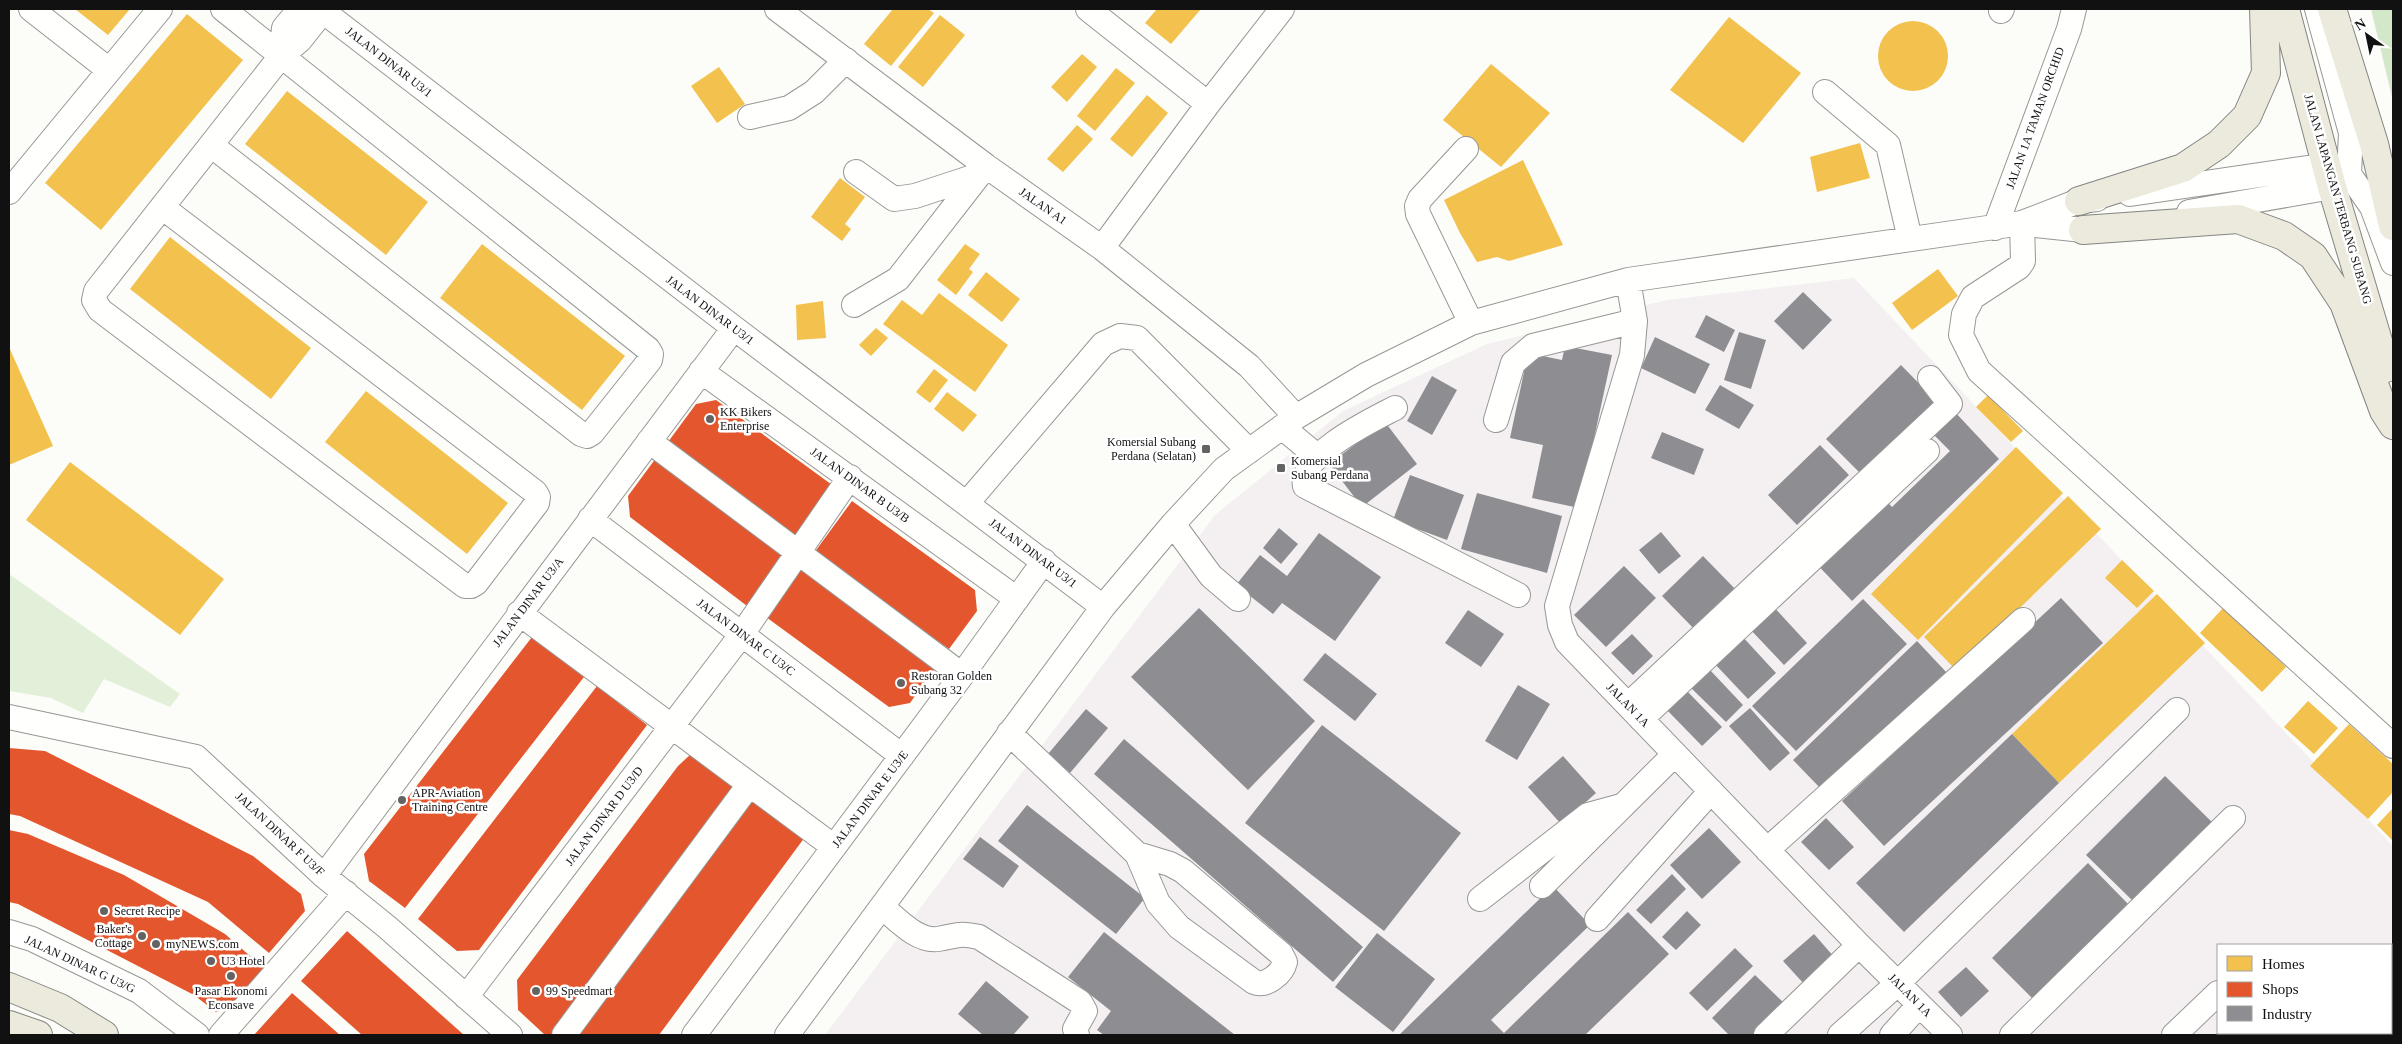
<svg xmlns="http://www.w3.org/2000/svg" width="2402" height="1044" viewBox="0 0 2402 1044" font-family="Georgia,serif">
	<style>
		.industrial { fill: #f4f0f2; fill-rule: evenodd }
		.green { fill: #e3f0d9 }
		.forest { fill: #d2e8c8 }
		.homes { fill: #f2c14e }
		.shops { fill: #e4572e }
		.industry { fill: #8d8d92 }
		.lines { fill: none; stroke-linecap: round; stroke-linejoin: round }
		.minor-casing { stroke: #979795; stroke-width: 26 }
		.major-casing { stroke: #848482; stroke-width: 30 }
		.minor { stroke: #fffffe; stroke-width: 24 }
		.major { stroke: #ebeadd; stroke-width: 28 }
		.poi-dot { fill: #636362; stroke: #fff; stroke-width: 2 }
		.labels { text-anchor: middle; stroke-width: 5; stroke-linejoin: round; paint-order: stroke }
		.street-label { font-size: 12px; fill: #111; stroke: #fff }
		.poi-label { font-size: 12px; fill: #111; stroke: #fff; text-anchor: start }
	</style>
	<rect width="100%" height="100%" fill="#fcfcf8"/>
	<!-- industrial -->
	<path class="industrial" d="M1854 278 2393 846V1035H825L1215 515 1343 411 1487 344 1667 300ZM2218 945H2391V1033H2218Z"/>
	<!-- green -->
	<path class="green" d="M9 574 180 694 170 707 104 679 83 713 51 698 9 691Z"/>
	<!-- forest -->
	<path class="forest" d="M2371 9H2393V102V101Z"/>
	<!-- homes -->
	<path class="homes" d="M75 9H130L108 35Z
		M893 9H928L934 13 891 66 864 44Z
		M1157 9H1201L1171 44 1145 23Z
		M187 14 243 60 101 230 45 183Z
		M940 15 965 35 923 87 898 67Z
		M1729 17 1801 73 1743 143 1670 90Z
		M1878 56a35 35 0 1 1 70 0a35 35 0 1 1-70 0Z
		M1082 54 1097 67 1067 102 1051 87Z
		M1491 64 1550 113 1501 167 1443 120Z
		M719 67 745 104 717 123 691 86Z
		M1116 68 1135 83 1095 131 1077 116Z
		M287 91 428 202 386 255 245 144Z
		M1147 95 1168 113 1132 157 1110 139Z
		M1077 125 1093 139 1063 172 1047 159Z
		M1860 143 1870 178 1817 192 1810 157Z
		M1523 160 1563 245 1509 261 1497 257 1477 262 1460 233 1444 200Z
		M840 178 865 197 845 224 851 229 842 241 811 217Z
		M170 237 311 348 271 399 130 289Z
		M482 244 625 356 582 410 440 298Z
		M965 244 980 254 969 269 973 272 956 295 937 280Z
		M1938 269 1958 296 1912 330 1892 303Z
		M986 272 1020 299 1002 322 968 295Z
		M939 293 1008 345 975 392 883 324 902 300 922 315Z
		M823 301 826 338 797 340 796 305Z
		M876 328 888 338 871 356 859 345Z
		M9 347 53 446 9 465Z
		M934 369 948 380 930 403 916 392Z
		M366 391 508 503 467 554 325 442Z
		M947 392 977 415 963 432 934 409Z
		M1988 395 2023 431 2011 442 1976 407Z
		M2016 447 2063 493 1918 640 1871 594Z
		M70 462 224 579 180 635 26 520Z
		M2068 496 2101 529 1956 670 1924 637Z
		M2122 560 2154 591 2137 608 2105 578Z
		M2157 594 2205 643 2059 783 2012 734Z
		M2223 608 2286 667 2262 692 2200 633Z
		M2308 701 2338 728 2314 754 2284 727Z
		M2349 724 2393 764V792L2368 819 2310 766Z
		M2393 808V841L2377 825Z"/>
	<!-- shops -->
	<path class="shops" d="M716 400 839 490 801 541 668 442 696 404Z
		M656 458 789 559 751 609 630 517 628 496Z
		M852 501 975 590 977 611 949 649 814 553Z
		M804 566 938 664 910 703 889 707 766 617Z
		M532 637 584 677 405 908 369 881 364 854Z
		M597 686 647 725 479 950 457 951 418 919Z
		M9 748 45 751 253 856 301 894 305 911 269 953 208 902 20 816 9 814Z
		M691 754 740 790 561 1035H545L518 1010 517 980 678 766Z
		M752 798 805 837 659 1035H579Z
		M9 830 28 834 124 875 225 934 266 970 238 1005 216 1012 194 995 18 904 9 902Z
		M347 931 464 1035H362L301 981Z
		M292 993 340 1035H254Z"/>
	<!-- industry -->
	<path class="industry" d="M1803 292 1832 320 1803 350 1774 321Z
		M1706 315 1735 330 1724 352 1695 337Z
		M1739 332 1766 340 1751 389 1724 380Z
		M1655 337 1710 364 1695 394 1641 368Z
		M1565 346 1612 355 1579 508 1532 498 1543 445 1510 438 1528 353 1562 360Z
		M1901 365 1943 408 1868 481 1826 439Z
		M1432 376 1457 390 1432 435 1407 421Z
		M1720 385 1754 405 1739 429 1705 410Z
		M1953 410 1999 459 1852 601 1807 554 1874 488 1892 507 1950 451 1931 432Z
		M1385 422 1417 464 1362 507 1329 464Z
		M1662 432 1704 449 1694 475 1651 458Z
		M1820 445 1849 475 1797 525 1768 495Z
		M1410 475 1464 495 1447 540 1393 520Z
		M1477 493 1562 516 1547 573 1461 549Z
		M1279 528 1298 544 1281 564 1263 548Z
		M1661 532 1681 556 1659 574 1639 550Z
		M1319 533 1381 577 1335 641 1282 603 1273 614 1236 585 1260 555 1287 576Z
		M1703 556 1740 594 1699 634 1662 596Z
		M1624 566 1656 598 1606 647 1574 615Z
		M2061 598 2103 643 1884 846 1842 801Z
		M1863 599 1907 644 1796 751 1752 706Z
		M1772 605 1807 643 1784 665 1748 627Z
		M1199 608 1315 721 1248 790 1131 677Z
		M1468 610 1504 634 1481 667 1445 643Z
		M1632 634 1653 656 1633 675 1611 653Z
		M1741 635 1776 673 1748 699 1713 662Z
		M1917 641 1948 674 1824 792 1793 760Z
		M1325 653 1377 694 1355 721 1303 680Z
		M1709 669 1743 705 1726 722 1690 687Z
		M1518 685 1550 704 1517 760 1485 741Z
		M1686 690 1722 727 1702 746 1666 709Z
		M1750 708 1790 753 1770 771 1729 726Z
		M1086 709 1108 728 1070 773 1048 754Z
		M1322 725 1461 833 1384 931 1245 823Z
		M2012 734 2059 783 1904 932 1856 883Z
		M1124 739 1363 947 1333 982 1094 774Z
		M1563 756 1596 793 1561 824 1528 787Z
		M2165 776 2216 826 2137 905 2086 855Z
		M1027 805 1145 898 1116 934 998 841Z
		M1826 818 1854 847 1829 870 1801 842Z
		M1709 828 1741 862 1702 899 1670 865Z
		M980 837 1019 866 1003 888 963 859Z
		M2088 863 2130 906 2034 1000 1992 958Z
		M1672 874 1686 889 1651 924 1636 910Z
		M1553 886 1590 925 1491 1020 1504 1033 1628 912 1669 954 1585 1035H1399Z
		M1687 911 1701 925 1676 950 1662 937Z
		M1104 932 1235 1035H1104L1097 1030 1111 1011 1068 977Z
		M1377 933 1435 979 1393 1032 1335 987Z
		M1814 934 1835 958 1805 985 1783 961Z
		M1735 948 1753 966 1707 1011 1689 993Z
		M1966 967 1989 991 1961 1017 1938 992Z
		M1755 975 1785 1004 1753 1035H1729L1712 1018Z
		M986 981 1029 1017 1013 1035H983L958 1014Z"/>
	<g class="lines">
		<!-- minor casing -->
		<g class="minor-casing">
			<path id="minor" d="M31 9 109 70
				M320 9 734 328 1103 607
				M777 9 986 166 1102 248 1249 366 1296 417
				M1088 9 1208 104
				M2317 9 2351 133 2349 174
				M2001 11 2002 9
				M281 56 284 28 300 9
				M1825 92 1888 145 1910 239
				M750 117 789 108 814 92 846 60
				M211 145 581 434 587 436 592 433 650 360 651 354 648 349 223 9
				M1466 149 1420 199 1417 206 1418 214 1471 323
				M856 172 894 199 915 196 979 175
				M9 192 160 9
				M2130 194 2328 165 2349 174 2372 207 2393 263
				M162 207 535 492 538 497 537 503 476 583 471 586H465L100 310 94 300 96 291 281 56 300 40 323 11
				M2189 212 2332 187 2347 176
				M2022 223 2023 261 2019 267 1973 297 1964 314 1961 335 1979 371 2393 746
				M2026 224 2083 230 2102 227
				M1995 228 2069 29 2074 9
				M1102 248 1208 104 1282 9
				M1628 280 1635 321 1632 355 1557 606 1560 625 1567 642 1859 945 1950 1035
				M854 305 898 279 986 166
				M701 371 1017 599
				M1395 408C1372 420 1298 455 1305 486L1518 595
				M1496 420 1513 363 1533 346 1635 321
				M1282 427 1318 457
				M649 441 962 675
				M967 503 1103 344 1120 336 1137 338 1249 451
				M590 519 902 756
				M1173 524 1211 576 1238 599
				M519 613 834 847
				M1628 705 1950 404 1930 378
				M9 717 196 757 324 876 387 927 510 1035
				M1641 719 1927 451
				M1009 733 1137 854 1170 864 1183 871 1281 954 1285 962C1282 974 1266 987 1254 982L1179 927 1158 903 1137 854
				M1767 850 2023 620
				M324 876 734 328
				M1542 886 1675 754
				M1480 899 1588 815 1621 806
				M882 907C897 919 917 942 938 939 957 936 958 932 979 937L1080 1002 1085 1011 1075 1029 1077 1035
				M1597 919 1711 791
				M9 932 32 939 139 991 197 1035
				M466 997 742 634 850 477
				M221 1035 346 893
				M564 1035 749 785
				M694 1035 962 675 1044 561
				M787 1035 1103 607 1173 524 1224 469 1296 417 1366 375 1471 323 1628 280 2022 223 2079 201 2097 199
				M1766 1035 1859 945
				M1840 1035 1897 984 2177 710
				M1892 1035 1919 1005
				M2012 1035 2233 818
				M2174 1035 2218 993"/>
		</g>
		<!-- major casing -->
		<g class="major-casing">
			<path id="major" d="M2285 9 2332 187 2386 368
				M2332 9 2374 144 2393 226
				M2079 201 2183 168 2219 144 2247 116 2266 73 2264 9
				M2083 230 2238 219 2284 236 2313 256 2344 303 2384 411 2393 425
				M9 987 60 1008 104 1035
				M9 1025 38 1035"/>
		</g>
		<!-- minor -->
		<use href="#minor" class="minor"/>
		<!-- major -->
		<use href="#major" class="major"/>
	</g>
	<!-- markers -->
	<g class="poi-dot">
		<circle cx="710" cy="419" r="5"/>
		<rect x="1201" y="444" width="10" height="10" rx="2.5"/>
		<rect x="1276" y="463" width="10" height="10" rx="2.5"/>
		<circle cx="901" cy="683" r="5"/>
		<circle cx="402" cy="800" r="5"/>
		<circle cx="104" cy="911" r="5"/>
		<circle cx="142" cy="936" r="5"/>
		<circle cx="156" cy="944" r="5"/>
		<circle cx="211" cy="961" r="5"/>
		<circle cx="231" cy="976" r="5"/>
		<circle cx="536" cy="991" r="5"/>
	</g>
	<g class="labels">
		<!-- street labels -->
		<g class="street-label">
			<text transform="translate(389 62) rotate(38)" y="4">JALAN DINAR U3/1</text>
			<text transform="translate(2035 118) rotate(-70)" y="4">JALAN 1A TAMAN ORCHID</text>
			<text transform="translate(2338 199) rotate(74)" y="4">JALAN LAPANGAN TERBANG SUBANG</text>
			<text transform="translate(1043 206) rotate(35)" y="4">JALAN A1</text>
			<text transform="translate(710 310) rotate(37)" y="4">JALAN DINAR U3/1</text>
			<text transform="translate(860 485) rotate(36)" y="4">JALAN DINAR B U3/B</text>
			<text transform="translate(1033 553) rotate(37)" y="4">JALAN DINAR U3/1</text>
			<text transform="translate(528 602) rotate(-53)" y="4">JALAN DINAR U3/A</text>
			<text transform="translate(746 637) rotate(37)" y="4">JALAN DINAR C U3/C</text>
			<text transform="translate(1628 705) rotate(46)" y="4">JALAN 1A</text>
			<text transform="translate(870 799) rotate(-53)" y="4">JALAN DINAR E U3/E</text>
			<text transform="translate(604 816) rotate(-53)" y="4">JALAN DINAR D U3/D</text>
			<text transform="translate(280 834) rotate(43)" y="4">JALAN DINAR F U3/F</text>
			<text transform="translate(80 964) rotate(25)" y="4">JALAN DINAR G U3/G</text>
			<text transform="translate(1910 995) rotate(45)" y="4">JALAN 1A</text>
		</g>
		<!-- poi labels -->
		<g class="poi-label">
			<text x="720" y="416">KK Bikers<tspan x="720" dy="14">Enterprise</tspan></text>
			<text x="1196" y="446" text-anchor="end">Komersial Subang<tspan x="1196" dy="14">Perdana (Selatan)</tspan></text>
			<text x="1291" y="465">Komersial<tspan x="1291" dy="14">Subang Perdana</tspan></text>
			<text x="911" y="680">Restoran Golden<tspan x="911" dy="14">Subang 32</tspan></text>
			<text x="412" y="797">APR-Aviation<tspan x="412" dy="14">Training Centre</tspan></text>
			<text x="114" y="915">Secret Recipe</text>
			<text x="132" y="933" text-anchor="end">Baker's<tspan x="132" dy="14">Cottage</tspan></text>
			<text x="166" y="948">myNEWS.com</text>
			<text x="221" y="965">U3 Hotel</text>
			<text x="231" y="995" text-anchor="middle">Pasar Ekonomi<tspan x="231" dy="14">Econsave</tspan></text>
			<text x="546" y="995">99 Speedmart</text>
		</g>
	</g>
	<!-- border -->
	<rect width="2402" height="1044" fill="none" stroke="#111111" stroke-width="20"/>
	<!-- legend -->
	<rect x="2217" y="944" width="175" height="90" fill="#ffffff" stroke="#a0a0a0"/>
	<rect x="2227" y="956" width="25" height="15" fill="#f2c14e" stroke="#a0a0a0"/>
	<text x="2262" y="969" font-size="15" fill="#111111">Homes</text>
	<rect x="2227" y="982" width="25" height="15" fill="#e4572e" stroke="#a0a0a0"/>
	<text x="2262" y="994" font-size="15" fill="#111111">Shops</text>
	<rect x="2227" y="1006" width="25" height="15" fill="#8d8d92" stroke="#a0a0a0"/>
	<text x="2262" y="1019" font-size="15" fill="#111111">Industry</text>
	<!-- north arrow -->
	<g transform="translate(2367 35) rotate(327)" stroke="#ffffff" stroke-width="4" paint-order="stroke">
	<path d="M0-4L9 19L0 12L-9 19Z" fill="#111111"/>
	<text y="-8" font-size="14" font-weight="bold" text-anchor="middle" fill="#111111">N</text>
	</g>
</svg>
